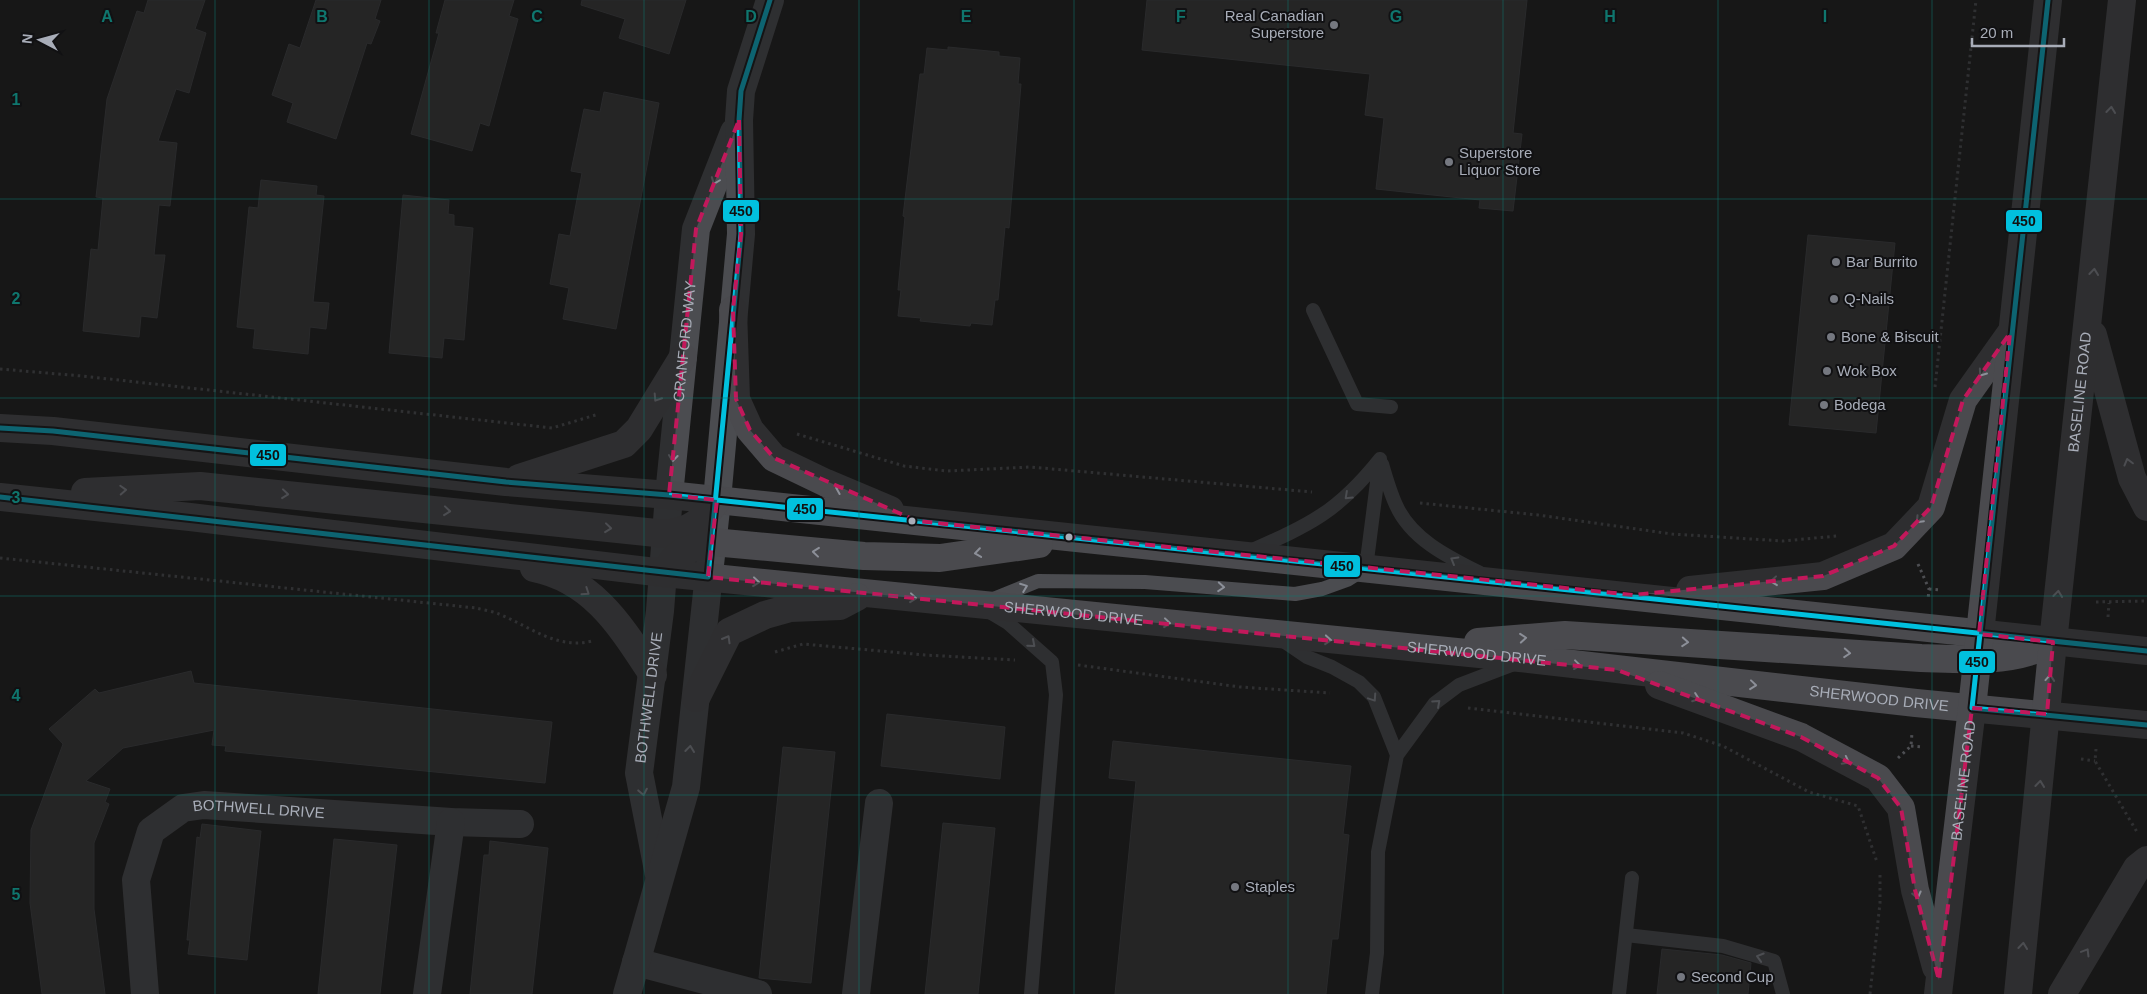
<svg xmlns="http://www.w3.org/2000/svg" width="2147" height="994" viewBox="0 0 2147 994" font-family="Helvetica,sans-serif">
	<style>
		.building { fill: #353536; stroke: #3f4043 }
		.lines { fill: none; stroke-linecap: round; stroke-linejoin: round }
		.path { stroke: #4d4e52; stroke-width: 3; stroke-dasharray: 2.5 4; stroke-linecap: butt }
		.lane { stroke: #4b4c50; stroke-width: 14 }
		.street { stroke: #4b4c50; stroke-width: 28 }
		.secondary { stroke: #4a4a4e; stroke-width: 28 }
		.bus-1-casing { stroke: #111113; stroke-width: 9 }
		.bus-1 { stroke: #01c0de; stroke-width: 5 }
		.oneway { stroke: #8c8f98 }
		.oneway2 { stroke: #8c9099 }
		.marked { fill: none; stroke: #c2185b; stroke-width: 4; stroke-dasharray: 10 6; stroke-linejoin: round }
		.grid { fill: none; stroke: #0f766e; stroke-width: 1; stroke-opacity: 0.55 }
		.poi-dot { fill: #757880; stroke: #111113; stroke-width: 2 }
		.bus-dot { fill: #a8adb8; stroke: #111113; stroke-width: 2 }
		.labels { text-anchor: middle; stroke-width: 4; stroke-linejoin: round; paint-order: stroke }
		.poi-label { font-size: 15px; fill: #a8adb8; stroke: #111113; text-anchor: start }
		.street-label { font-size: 15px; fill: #a8adb8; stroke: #111113 }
		.grid-label { font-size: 16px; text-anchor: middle; font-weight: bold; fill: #0f766e; stroke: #111113; stroke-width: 4; stroke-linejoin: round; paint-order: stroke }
		.line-badge { stroke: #111113; stroke-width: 2 }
		.pale-badge-label { font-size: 14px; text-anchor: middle; font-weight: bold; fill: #111 }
	</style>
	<rect width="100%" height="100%" fill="#171717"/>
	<!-- building -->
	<path class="building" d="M148 0H205L195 29 206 33 189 93 176 89 158 141 177 143 170 206 159 205 154 255H165L157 318 141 316 139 337 83 331 91 249 98 250 103 198 96 197 107 99 137 11 144 13Z
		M316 0H381L375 19 380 21 371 44 367 43 336 139 287 122 293 103 272 95 289 44 300 48Z
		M445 0H514L509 16 518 19 489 126 480 123 472 151 411 134 439 33H436Z
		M582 0H686L669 54 619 38 625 19 581 5Z
		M1147 0H1527L1513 133 1522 134 1513 211 1479 208 1480 200 1376 189 1384 118 1365 115 1370 74 1142 50Z
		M948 47 999 52V56L1020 58 1018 84H1021L1009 228 1005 227 998 300H995L992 325 971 323 970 326 920 321 921 318 898 316 901 290H898L905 217 903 216 920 74H924L927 48 948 50Z
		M604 92 659 103 616 329 563 319 569 288 550 284 559 234 570 236 582 173 571 171 584 109 600 112Z
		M261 180 317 186 316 195 324 196 313 302 329 303 326 329 310 327 308 354 253 348 255 329 237 327 249 207 258 208Z
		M403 195 449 200 448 214 454 215V226L473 228 464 340 444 338 442 358 389 353Z
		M1808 235 1895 243 1876 433 1789 425Z
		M191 671 194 683 552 722 545 783 225 751 226 746 212 745 214 730 123 748 86 781 110 789 105 802 109 804 94 843V909L105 994H42L30 903 31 830 63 744 49 729 95 689 99 693Z
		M887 714 1005 727 1000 779 881 766Z
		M1113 741 1351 766 1343 834 1349 835 1338 939H1332L1326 994H1115L1136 781 1109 778Z
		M783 747 835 752 811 983 759 978Z
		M943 823 995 828 978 994H925Z
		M202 824 261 831 247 960 188 954 190 940H187L197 837 200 838Z
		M334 839 397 845 380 994H318Z
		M490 841 548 848 532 994H470L484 855H489Z
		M1662 949 1722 955 1751 963 1748 994H1657Z"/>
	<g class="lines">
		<!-- path -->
		<path class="path" d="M0 369 82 376 552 428 599 414
			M1935 387 1976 0
			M797 434 904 466 947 471 1030 467 1312 492
			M1420 503 1538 515 1672 534 1783 541 1837 536
			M0 558 476 608C483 610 492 611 499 614 529 626 557 650 592 641
			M1918 564 1929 589 1928 600
			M1929 589 1941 590
			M2096 602 2147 601
			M2108 617 2109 603
			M775 652 803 644 925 655 1015 660
			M1078 665 1240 687 1330 693
			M1468 708 1683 733 1723 746 1809 792 1858 806 1877 862
			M1911 746 1923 747
			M2096 749 2095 761 2137 832
			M1898 758 1911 746 1912 733
			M2081 759 2095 761
			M1870 994 1880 903V873"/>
		<!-- lane -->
		<path class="lane" d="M1313 310 1357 404 1391 407
			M1382 464C1386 478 1390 492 1396 505 1411 539 1448 557 1480 573
			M1248 552C1309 525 1337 513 1380 459
			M991 600 1038 581 1145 582 1295 594 1322 589 1347 580 1366 568 1380 459
			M988 611 1008 623 1052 662 1056 695 1031 994
			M1282 640 1307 657 1332 667 1359 682 1374 697 1397 755
			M1626 935 1723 946 1774 961 1783 994
			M1372 994 1377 953 1378 852 1397 755 1435 703 1459 685 1514 664
			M1619 994 1632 878"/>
		<!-- street -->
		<g class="street">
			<path id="s1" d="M659 875 639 773 660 611 669 495 696 229 734 132"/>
			<path d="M636 962 758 994"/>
			<path id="s2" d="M145 994 136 880 151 831 183 808 204 805 451 822 520 824"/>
			<path d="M427 994 451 822"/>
			<path d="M627 994 686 787 717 500 741 234 739 120 741 91 770 0"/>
			<path d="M856 994 879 803"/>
		</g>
		<!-- secondary -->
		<g class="secondary">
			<path d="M733 310 736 399 750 430 774 458 826 483 890 510"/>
			<path d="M2093 335 2132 478 2147 507"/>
			<path d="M0 428 53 431 506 482 669 495 2147 651"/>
			<path d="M519 478 624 444 639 429 683 357"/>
			<path d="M85 492 200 486 666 534C693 530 702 521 717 500"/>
			<path id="s3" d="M0 497 190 517 664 573 1529 659 1916 703 2147 725"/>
			<path d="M534 568C594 580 622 628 653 675"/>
			<path d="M664 573 674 559 684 551 713 542 864 556 940 558 1039 544"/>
			<path d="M1690 590 1823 576 1894 546 1931 507 1963 400 2010 334"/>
			<path d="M1478 642 1565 635 1921 658C1960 659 2003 663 2040 648"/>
			<path d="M1659 685 1801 737 1878 778 1901 808 1915 890 1936 967"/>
			<path d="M696 698 729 632 765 615 790 608 840 606 857 597"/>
			<path id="s4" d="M1938 994 1972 708 2048 0"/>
			<path id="s5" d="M2018 994 2053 642 2122 0"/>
			<path d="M2062 994 2137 868 2147 860"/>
		</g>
		<!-- bus-1 casing -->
		<g class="bus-1-casing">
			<path id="bus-1" d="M2048 0 1972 708 2147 725
				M0 428 53 431 506 482 669 495 2147 651
				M0 497 708 577 741 234 739 120 741 91 770 0"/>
		</g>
		<!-- bus-1 -->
		<use href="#bus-1" class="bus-1"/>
	</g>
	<!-- one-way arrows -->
	<defs><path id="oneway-chevron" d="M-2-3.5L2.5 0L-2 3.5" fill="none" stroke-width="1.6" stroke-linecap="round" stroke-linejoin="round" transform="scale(1.25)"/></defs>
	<g class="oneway">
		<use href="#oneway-chevron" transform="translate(2111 110) rotate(-84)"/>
		<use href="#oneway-chevron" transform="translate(2094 272) rotate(-84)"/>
		<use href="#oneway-chevron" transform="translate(1982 373) rotate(125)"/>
		<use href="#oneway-chevron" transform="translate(657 398) rotate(123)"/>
		<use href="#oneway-chevron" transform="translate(2128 462) rotate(-105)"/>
		<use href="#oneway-chevron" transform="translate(839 489) rotate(-157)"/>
		<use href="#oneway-chevron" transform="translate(123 490) rotate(-3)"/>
		<use href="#oneway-chevron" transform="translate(285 494) rotate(6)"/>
		<use href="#oneway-chevron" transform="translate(447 511) rotate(6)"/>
		<use href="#oneway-chevron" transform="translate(1919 520) rotate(133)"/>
		<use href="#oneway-chevron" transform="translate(608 528) rotate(6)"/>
		<use href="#oneway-chevron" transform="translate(816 552) rotate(-174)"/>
		<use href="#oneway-chevron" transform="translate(978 553) rotate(172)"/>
		<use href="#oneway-chevron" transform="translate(1774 581) rotate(174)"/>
		<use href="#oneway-chevron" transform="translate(756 582) rotate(6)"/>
		<use href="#oneway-chevron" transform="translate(586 592) rotate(34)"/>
		<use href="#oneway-chevron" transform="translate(2058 594) rotate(-84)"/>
		<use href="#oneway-chevron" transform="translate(913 598) rotate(6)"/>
		<use href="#oneway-chevron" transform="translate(1167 623) rotate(6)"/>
		<use href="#oneway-chevron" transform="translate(1523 638) rotate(-5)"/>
		<use href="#oneway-chevron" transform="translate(727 639) rotate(-60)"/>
		<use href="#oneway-chevron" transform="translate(1328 640) rotate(5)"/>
		<use href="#oneway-chevron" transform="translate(1685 642) rotate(4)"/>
		<use href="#oneway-chevron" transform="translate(1847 653) rotate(4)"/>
		<use href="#oneway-chevron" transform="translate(1577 665) rotate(7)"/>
		<use href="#oneway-chevron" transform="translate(2050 678) rotate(-85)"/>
		<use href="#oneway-chevron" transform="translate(1753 685) rotate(6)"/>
		<use href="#oneway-chevron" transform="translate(1696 698) rotate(20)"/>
		<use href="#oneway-chevron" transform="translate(1846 761) rotate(28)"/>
		<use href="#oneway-chevron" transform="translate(2040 784) rotate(-84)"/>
		<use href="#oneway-chevron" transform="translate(1917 895) rotate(76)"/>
		<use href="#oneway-chevron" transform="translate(2023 946) rotate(-84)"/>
		<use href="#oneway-chevron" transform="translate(2086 952) rotate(-59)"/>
	</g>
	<g class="oneway2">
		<use href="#oneway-chevron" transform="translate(715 181) rotate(111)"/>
		<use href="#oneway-chevron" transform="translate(673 458) rotate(96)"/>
		<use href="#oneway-chevron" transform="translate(1348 496) rotate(137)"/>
		<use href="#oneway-chevron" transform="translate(1454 560) rotate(-150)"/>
		<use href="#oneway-chevron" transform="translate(1024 587) rotate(-21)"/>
		<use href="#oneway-chevron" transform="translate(1221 587) rotate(4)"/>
		<use href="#oneway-chevron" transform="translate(1032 644) rotate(41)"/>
		<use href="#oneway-chevron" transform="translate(1373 698) rotate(56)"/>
		<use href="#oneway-chevron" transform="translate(1437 703) rotate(-42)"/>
		<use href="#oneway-chevron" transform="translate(690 749) rotate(-83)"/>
		<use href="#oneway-chevron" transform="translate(643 792) rotate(79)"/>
		<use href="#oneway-chevron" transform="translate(1760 957) rotate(-163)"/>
	</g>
	<!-- marked area -->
	<path d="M0 0H2147V994H0ZM739 120 741 234 733 310 736 399 750 430 774 458 917 521 1633 595 1823 576 1894 546 1931 507 1963 400 2010 333 1979 634 2053 642 2047 714 1972 708 1939 980 1915 890 1901 808 1878 778 1801 737 1617 670 708 577 717 500 669 495 696 229Z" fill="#171717" fill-opacity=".55" fill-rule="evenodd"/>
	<path class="marked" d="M739 120 741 234 733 310 736 399 750 430 774 458 917 521 1633 595 1823 576 1894 546 1931 507 1963 400 2010 333 1979 634 2053 642 2047 714 1972 708 1939 980 1915 890 1901 808 1878 778 1801 737 1617 670 708 577 717 500 669 495 696 229Z"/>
	<!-- grid -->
	<path class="grid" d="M215 0V994M429 0V994M644 0V994M859 0V994M1074 0V994M1288 0V994M1503 0V994M1718 0V994M1932 0V994M0 199H2147M0 398H2147M0 596H2147M0 795H2147"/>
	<!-- markers -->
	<g class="poi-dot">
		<circle cx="1334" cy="25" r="5"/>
		<circle cx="1449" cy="162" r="5"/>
		<circle cx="1836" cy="262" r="5"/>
		<circle cx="1834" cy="299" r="5"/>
		<circle cx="1831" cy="337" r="5"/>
		<circle cx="1827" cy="371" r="5"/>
		<circle cx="1824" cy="405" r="5"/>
		<circle cx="1235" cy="887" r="5"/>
		<circle cx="1681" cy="977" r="5"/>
	</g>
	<g class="bus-dot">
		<circle cx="912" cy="521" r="4.5"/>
		<circle cx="1069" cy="537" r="4.5"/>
	</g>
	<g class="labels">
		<!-- poi labels -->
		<g class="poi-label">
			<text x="1324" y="21" text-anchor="end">Real Canadian<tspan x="1324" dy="17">Superstore</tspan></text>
			<text x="1459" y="158">Superstore<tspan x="1459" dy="17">Liquor Store</tspan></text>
			<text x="1846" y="267">Bar Burrito</text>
			<text x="1844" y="304">Q-Nails</text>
			<text x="1841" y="342">Bone &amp; Biscuit</text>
			<text x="1837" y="376">Wok Box</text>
			<text x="1834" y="410">Bodega</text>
			<text x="1245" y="892">Staples</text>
			<text x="1691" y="982">Second Cup</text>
		</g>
		<!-- street labels -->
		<g class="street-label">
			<text dy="5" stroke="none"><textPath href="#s1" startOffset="538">CRANFORD WAY</textPath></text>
			<text dy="5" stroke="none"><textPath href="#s5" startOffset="605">BASELINE ROAD</textPath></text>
			<text dy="5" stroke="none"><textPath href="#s3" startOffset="1080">SHERWOOD DRIVE</textPath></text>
			<text dy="5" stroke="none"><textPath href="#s3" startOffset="1485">SHERWOOD DRIVE</textPath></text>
			<text dy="5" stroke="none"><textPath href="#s1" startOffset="180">BOTHWELL DRIVE</textPath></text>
			<text dy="5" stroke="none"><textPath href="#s3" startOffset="1890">SHERWOOD DRIVE</textPath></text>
			<text dy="5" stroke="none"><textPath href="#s4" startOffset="215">BASELINE ROAD</textPath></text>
			<text dy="5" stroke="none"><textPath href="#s2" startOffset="281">BOTHWELL DRIVE</textPath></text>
		</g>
	</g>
	<g class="grid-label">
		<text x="107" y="22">A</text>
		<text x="322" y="22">B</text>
		<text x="537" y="22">C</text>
		<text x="751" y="22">D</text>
		<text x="966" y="22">E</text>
		<text x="1181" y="22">F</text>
		<text x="1396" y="22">G</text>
		<text x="1610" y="22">H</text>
		<text x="1825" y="22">I</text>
		<text x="16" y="105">1</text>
		<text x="16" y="304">2</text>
		<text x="16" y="503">3</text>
		<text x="16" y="701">4</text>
		<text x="16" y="900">5</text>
	</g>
	<g class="line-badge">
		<rect x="722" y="199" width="38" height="24" rx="5" fill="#01c0de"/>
		<rect x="2005" y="209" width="38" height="24" rx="5" fill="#01c0de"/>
		<rect x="249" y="443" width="38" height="24" rx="5" fill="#01c0de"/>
		<rect x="786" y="497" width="38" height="24" rx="5" fill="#01c0de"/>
		<rect x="1323" y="554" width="38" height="24" rx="5" fill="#01c0de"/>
		<rect x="1958" y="650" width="38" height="24" rx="5" fill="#01c0de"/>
	</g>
	<g class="pale-badge-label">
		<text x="741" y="216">450</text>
		<text x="2024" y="226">450</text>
		<text x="268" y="460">450</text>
		<text x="805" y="514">450</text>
		<text x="1342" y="571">450</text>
		<text x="1977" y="667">450</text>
	</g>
	<!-- north arrow -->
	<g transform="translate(40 40) rotate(276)" stroke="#111113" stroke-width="4" paint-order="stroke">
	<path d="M0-4L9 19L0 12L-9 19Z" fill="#a8adb8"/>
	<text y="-8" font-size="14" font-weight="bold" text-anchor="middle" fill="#a8adb8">N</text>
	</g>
	<!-- scale -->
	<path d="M1972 38v8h92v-8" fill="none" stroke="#a8adb8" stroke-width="2.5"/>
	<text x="1980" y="38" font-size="15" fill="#a8adb8" stroke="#111113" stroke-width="4" paint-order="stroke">20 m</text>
</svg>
